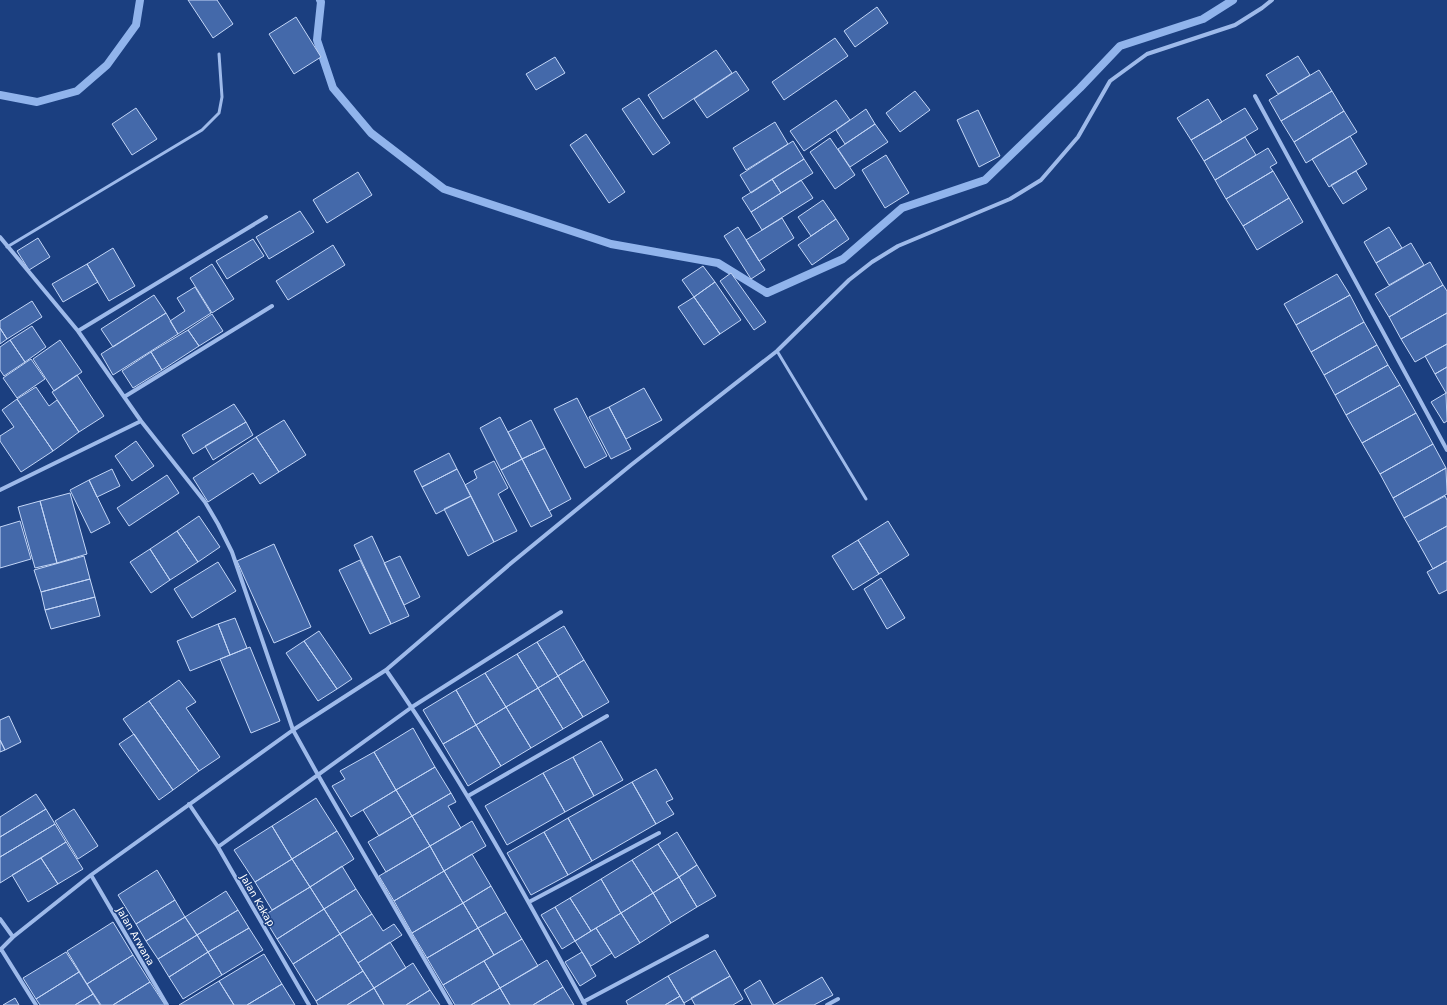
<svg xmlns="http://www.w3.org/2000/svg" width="1447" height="1005" viewBox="0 0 1447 1005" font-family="'DejaVu Sans',sans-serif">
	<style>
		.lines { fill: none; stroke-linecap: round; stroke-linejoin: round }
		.stream { stroke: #91b4ec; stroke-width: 8 }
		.building { fill: #4469aa; stroke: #c3d6f7 }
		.service { stroke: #9ebaea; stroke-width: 3 }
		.minor { stroke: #9ebaea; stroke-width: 4 }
		.labels { text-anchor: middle; stroke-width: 3; stroke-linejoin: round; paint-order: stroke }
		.street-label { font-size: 10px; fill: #fff; stroke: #1b3f80 }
	</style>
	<rect width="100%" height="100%" fill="#1b3f80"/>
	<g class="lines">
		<!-- stream -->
		<path class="stream" d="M320 0 321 2 317 40 333 88 371 133 444 189 611 244 718 263 767 293 843 259 902 208 985 180 1080 88 1120 46 1203 19 1233 0
			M0 95 37 102 77 91 107 65 136 25 140 0"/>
	</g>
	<!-- building -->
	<path class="building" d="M188 0H217L233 24 213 38Z
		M877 7 888 23 855 47 844 31Z
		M296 17 321 57 294 74 269 34Z
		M835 38 848 56 784 100 772 82Z
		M716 50 732 73 663 119 648 95Z
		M1298 56 1310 75 1278 94 1266 75Z
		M555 57 565 73 536 90 526 74Z
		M1319 70 1332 91 1281 121 1269 100Z
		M736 71 749 90 707 118 694 99Z
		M915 91 930 110 900 132 886 113Z
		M1332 91 1344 111 1294 142 1281 121Z
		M639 98 670 143 653 155 622 109Z
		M1208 99 1222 122 1191 140 1177 118Z
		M836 100 850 120 804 151 790 131Z
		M136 108 157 139 132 155 112 124Z
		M1245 108 1258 129 1204 161 1191 140Z
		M866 109 875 124 845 144 836 130Z
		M978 110 1000 156 979 167 957 120Z
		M1344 111 1357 132 1306 163 1294 142Z
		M775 122 788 144 746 170 733 148Z
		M875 124 888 142 850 167 838 149Z
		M586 134 625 192 609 203 570 145Z
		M1350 136 1367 164 1329 187 1312 159Z
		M1245 137 1256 155 1215 180 1204 161Z
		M830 138 855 175 835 189 810 152Z
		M793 141 804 159 751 193 740 175Z
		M1268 148 1277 163 1270 167 1273 171 1226 199 1215 180Z
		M886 155 909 193 885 208 862 170Z
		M804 159 813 173 781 193 772 179Z
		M1273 171 1289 198 1243 226 1226 199Z
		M1356 171 1367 189 1343 204 1331 185Z
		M358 172 372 195 327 223 313 200Z
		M772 179 781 193 751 212 742 198Z
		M801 180 813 198 762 230 751 212Z
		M1289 198 1303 222 1257 250 1243 226Z
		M823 200 836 219 811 236 798 217Z
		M300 211 314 232 269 259 256 237Z
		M782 218 794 238 759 261 746 240Z
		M836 219 849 239 812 265 798 245Z
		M738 227 765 270 751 279 724 236Z
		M1389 227 1402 248 1376 263 1364 242Z
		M38 238 50 257 29 270 17 251Z
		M253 239 264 256 227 279 216 261Z
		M1411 243 1424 265 1389 285 1376 263Z
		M333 245 345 265 288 300 276 281Z
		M113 248 135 286 109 301 87 264Z
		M1430 262 1443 285 1389 317 1375 294Z
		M87 264 98 282 63 302 52 284Z
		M212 264 234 299 212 313 190 278Z
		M703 266 715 282 694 297 682 280Z
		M731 273 766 322 754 330 720 281Z
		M1337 274 1350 295 1296 325 1284 304Z
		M715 282 741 320 720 334 694 297Z
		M1443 285 1447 291V313L1401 339 1389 317Z
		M195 287 211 313 178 334 170 321 185 311 177 298Z
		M154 295 166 313 113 347 101 329Z
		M1350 295 1364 322 1311 352 1296 325Z
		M694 297 720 334 704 345 678 307Z
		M32 301 42 317 7 339 0 328V321Z
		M166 313 178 334 113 375 101 354Z
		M1447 313V344L1415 362 1401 339Z
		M212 314 223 331 199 346 188 330Z
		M1364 322 1377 345 1324 375 1311 352Z
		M32 326 46 347 25 362 10 340Z
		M0 328 7 339 0 344Z
		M188 330 199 346 162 370 151 352Z
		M10 340 25 362 4 376 0 370V347Z
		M60 340 82 372 54 391 33 359Z
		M1447 344V367L1435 374 1425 356Z
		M1377 345 1388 365 1335 395 1324 375Z
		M151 352 162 370 133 388 122 371Z
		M31 359 45 379 17 398 3 378Z
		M1388 365 1400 385 1346 415 1335 395Z
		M1447 367V393H1446L1435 374Z
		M77 375 104 416 79 432 52 392Z
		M1400 385 1416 413 1362 443 1346 415Z
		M36 387 49 406 57 400 79 432 53 451 17 399Z
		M644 388 662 420 626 439 609 407Z
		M1446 393 1447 421 1444 423 1431 402Z
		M577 398 607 456 585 468 554 409Z
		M17 399 53 451 21 472 0 441V436L14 427 2 410Z
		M234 404 246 422 193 454 182 435Z
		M609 407 631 449 611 459 589 417Z
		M1416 413 1433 444 1380 474 1362 443Z
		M500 417 522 459 501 470 480 428Z
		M284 420 306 455 279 472 256 437Z
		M531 420 545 448 522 459 508 432Z
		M246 422 253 435 213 460 205 446Z
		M256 437 279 472 260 484 253 473 208 502 193 478Z
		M136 441 154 466 132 481 115 456Z
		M1433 444 1446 468 1393 498 1380 474Z
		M545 448 571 499 549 511 522 459Z
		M449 453 457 469 422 487 414 471Z
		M522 459 552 516 531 527 501 470Z
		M494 461 508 488 498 494 517 531 494 542 465 485 477 478 474 471Z
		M1446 468 1447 494 1404 518 1393 498Z
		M112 469 120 486 97 497 89 480Z
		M457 469 471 496 436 514 422 487Z
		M167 475 179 493 129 526 117 508Z
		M89 480 110 523 91 533 70 490Z
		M70 493 87 554 57 563 40 501Z
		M471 496 494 542 468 556 444 509Z
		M1445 496 1447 500V526L1418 542 1404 518Z
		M40 501 57 563 35 568 18 507Z
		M199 516 220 547 198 562 177 531Z
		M20 521 31 559 0 568V527Z
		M888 521 909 555 879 574 858 540Z
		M1447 526V561L1433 569 1418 542Z
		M177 531 198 562 170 580 150 549Z
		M372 536 409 616 391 624 354 545Z
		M858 540 879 574 853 590 832 556Z
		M274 544 311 627 274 643 237 561Z
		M150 549 170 580 151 593 130 562Z
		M84 556 90 579 41 592 34 570Z
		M400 556 420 597 404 605 384 563Z
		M360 560 391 624 370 634 339 570Z
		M1447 561V590L1439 594 1427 572Z
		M218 562 236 591 192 618 174 589Z
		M881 578 905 618 887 629 864 589Z
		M90 579 95 597 45 610 41 592Z
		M95 597 100 616 51 629 45 610Z
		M235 618 247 648 230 655 218 624Z
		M218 624 230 655 190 671 177 641Z
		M564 626 584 660 558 676 537 642Z
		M319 631 352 679 337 689 304 641Z
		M304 641 337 689 318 701 286 653Z
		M537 642 558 676 538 688 517 654Z
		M250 647 280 721 251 733 220 659Z
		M517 654 538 688 506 707 485 673Z
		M584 660 609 702 583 717 558 676Z
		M485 673 506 707 476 725 456 690Z
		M558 676 583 717 563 729 538 688Z
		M179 680 196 702 186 708 220 757 199 771 149 701Z
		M538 688 563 729 531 748 506 707Z
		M456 690 476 725 443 744 423 710Z
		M149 701 199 771 173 790 123 719Z
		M506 707 531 748 501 766 476 725Z
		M9 716 21 742 5 750 0 740V720Z
		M476 725 501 766 468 786 443 744Z
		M413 728 435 767 396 790 374 752Z
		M134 734 173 790 159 800 119 744Z
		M0 740 5 750 0 752Z
		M601 741 623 780 594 796 573 757Z
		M374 752 396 790 351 817 332 786 345 779 340 771Z
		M573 757 594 796 565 812 543 773Z
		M435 767 451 793 412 816 396 790Z
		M656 769 673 799 666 802 674 814 656 824 632 782Z
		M543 773 565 812 507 845 485 806Z
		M632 782 656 824 592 861 568 818Z
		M396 790 412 816 379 836 363 810Z
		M451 793 456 802 448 806 461 828 430 846 412 816Z
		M36 794 46 809 0 837V817Z
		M316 798 337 831 292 859 272 826Z
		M46 809 55 824 0 857V837Z
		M74 809 98 846 78 859 55 821Z
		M412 816 430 846 386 872 368 842Z
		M568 818 592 861 568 875 544 832Z
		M472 821 486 846 444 871 430 846Z
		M55 824 66 842 0 883V857Z
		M272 826 292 859 255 882 234 850Z
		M337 831 354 859 310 887 292 859Z
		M544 832 568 875 531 895 507 853Z
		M677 832 697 865 679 877 658 844Z
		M66 842 83 869 58 884 41 858Z
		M658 844 679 877 653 893 632 860Z
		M430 846 444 871 394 901 379 876Z
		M472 854 491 886 463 903 444 871Z
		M41 858 58 884 28 902 12 875Z
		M292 859 310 887 272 910 255 882Z
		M632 860 653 893 621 913 601 879Z
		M697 865 716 896 697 907 679 877Z
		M342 866 356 889 324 909 310 887Z
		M157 870 175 900 136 924 118 895Z
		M444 871 463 903 412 933 394 901Z
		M679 877 697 907 671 923 653 893Z
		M601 879 621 913 591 931 570 898Z
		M491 886 506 912 478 928 463 903Z
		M310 887 324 909 277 939 263 916Z
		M356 889 372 914 340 934 324 909Z
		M226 891 238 910 197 935 185 917Z
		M653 893 671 923 640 943 621 913Z
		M570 898 591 931 575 941 555 907Z
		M175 900 185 917 146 941 136 924Z
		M463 903 478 928 427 958 412 933Z
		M555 907 575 941 562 949 541 915Z
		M324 909 340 934 293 964 277 939Z
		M238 910 249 928 208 952 197 935Z
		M506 912 522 939 494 955 478 928Z
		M621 913 640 943 615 958 596 928Z
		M372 914 383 931 394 924 402 935 358 963 340 934Z
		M185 917 197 935 158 959 146 941Z
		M113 922 133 955 87 984 67 951Z
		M249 928 263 950 222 975 208 952Z
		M478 928 494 955 443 985 427 958Z
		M596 928 612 953 591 966 575 941Z
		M340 934 363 971 316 1001 293 964Z
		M197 935 208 952 169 977 158 959Z
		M522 939 538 966 500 988 484 961Z
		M390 942 406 968 374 988 358 963Z
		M715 950 730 976 684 1003 668 976Z
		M66 952 79 972 36 999 23 978Z
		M208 952 222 975 183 999 169 977Z
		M582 952 596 976 580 986 565 962Z
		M264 954 282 984 247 1005H234L219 981Z
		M133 955 150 982 113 1005H101L87 984Z
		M547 960 563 987 533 1005H510L500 988Z
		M484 961 500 988 471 1005H455L443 985Z
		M413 963 430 990 406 1005H384L374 988Z
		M363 971 374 988 347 1005H318L316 1001Z
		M79 972 93 994 75 1005H40L36 999Z
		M668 976 680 996 665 1005H628L626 1001Z
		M730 976 743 999 733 1005H695L691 998Z
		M822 977 833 995 814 1005H774Z
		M760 980 774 1005H752L744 990Z
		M219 981 234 1005H179Z
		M150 982 165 1005H113Z
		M282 984 295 1005H247Z
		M563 987 574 1005H533Z
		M374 988 384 1005H347Z
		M500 988 510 1005H471Z
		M430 990 440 1005H406Z
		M93 994 100 1005H75Z
		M680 996 685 1005H665Z
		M15 998 19 1005H3Z"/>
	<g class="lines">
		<!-- service -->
		<path class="service" d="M7 247 202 130 219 113 222 97 219 54
			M777 351 866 499"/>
		<!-- minor -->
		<path class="minor" d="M1255 96 1447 450
			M0 237 78 331 141 421 205 502 218 524 232 552 293 730 318 775 451 1005
			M78 331 266 217
			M124 397 272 306
			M0 490 141 421
			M386 670C460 776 523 891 585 1005
			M468 796 607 716
			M189 804 218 847 309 1005
			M218 847 412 707 561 612
			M91 875 167 1005
			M529 902 659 833
			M0 919 13 937
			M1 949 36 1005
			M0 950 13 937 91 875 293 730 386 670 510 564 631 465 777 351 849 280 872 262 898 246 1010 199 1041 180 1078 137 1110 81 1147 54 1235 25 1262 8 1272 0
			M583 1002 707 936
			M827 1005 838 999"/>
	</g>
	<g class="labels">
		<!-- street labels -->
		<g class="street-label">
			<text transform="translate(258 900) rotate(60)" y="4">Jalan Kakap</text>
			<text transform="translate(136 936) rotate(60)" y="4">Jalan Arwana</text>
		</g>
	</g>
</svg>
